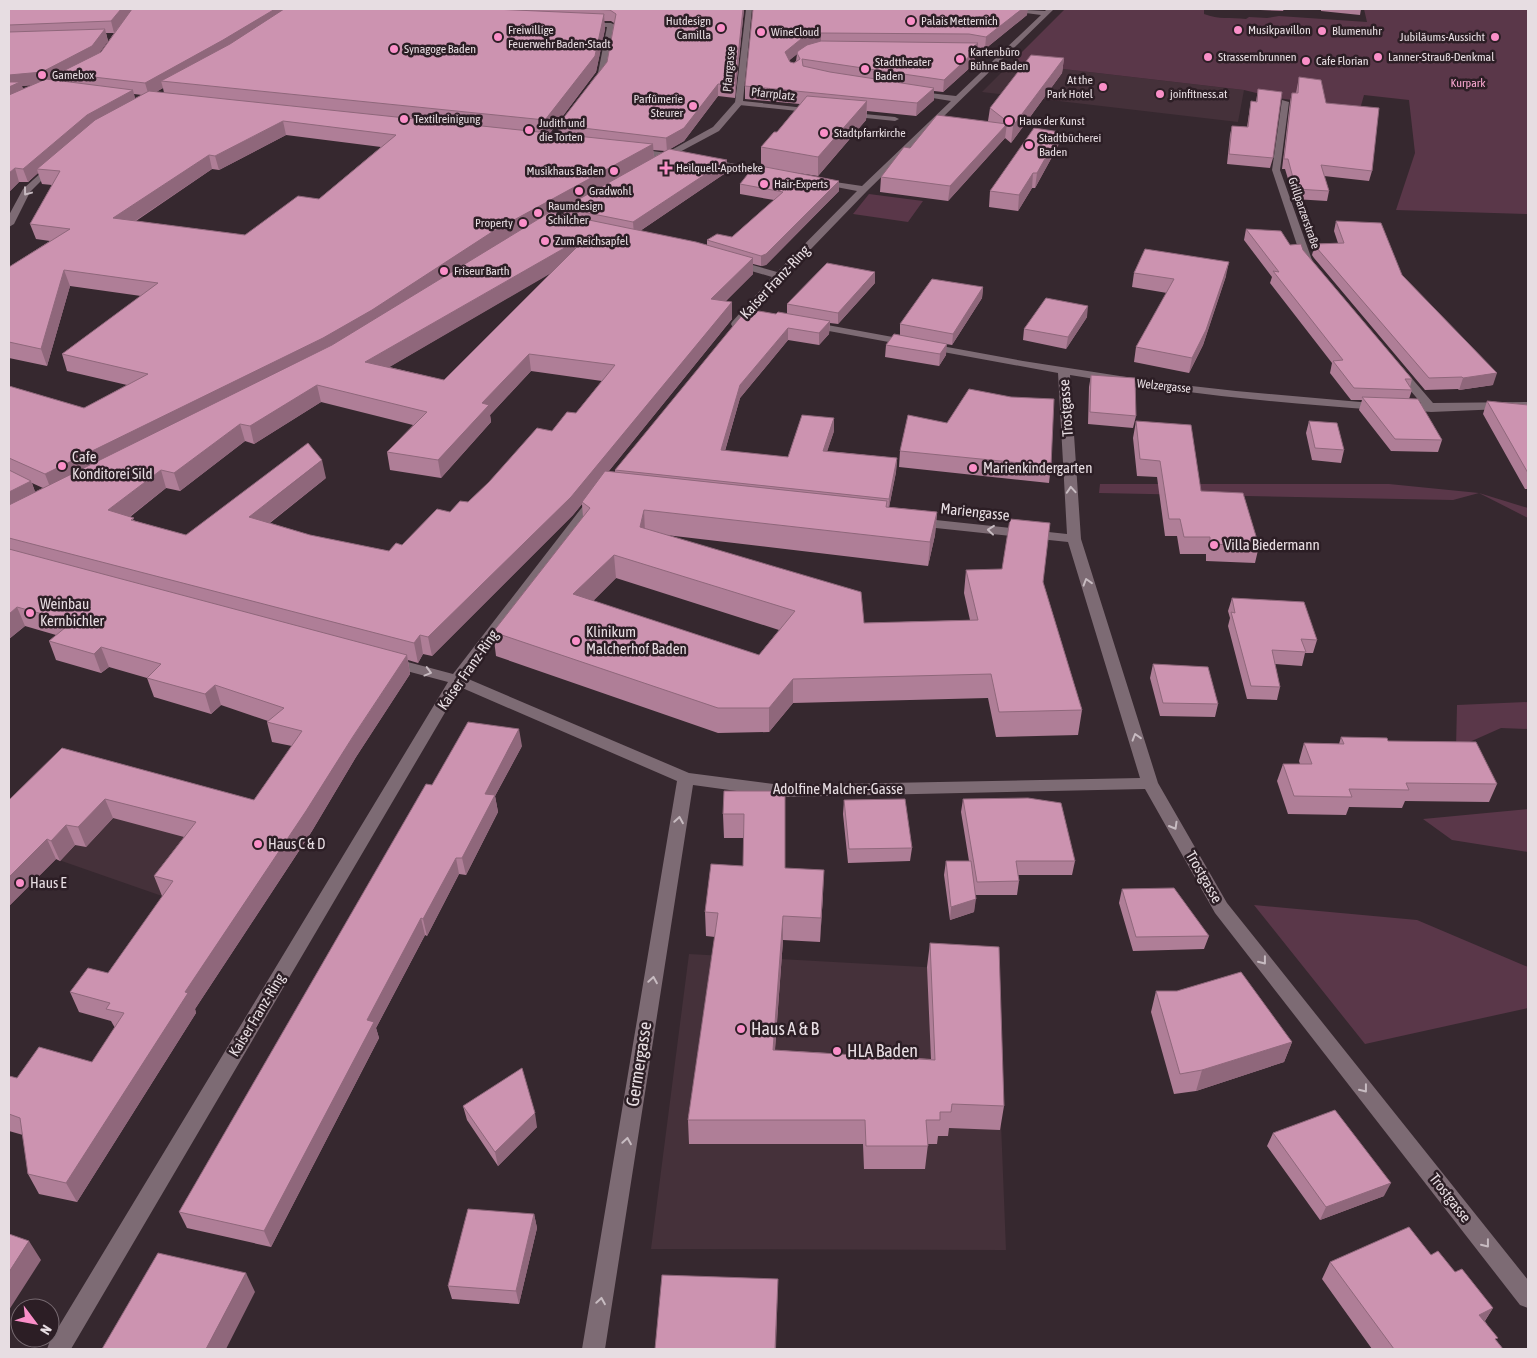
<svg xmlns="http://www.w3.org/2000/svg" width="1537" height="1358" viewBox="0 0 1537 1358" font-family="'Asap Condensed',sans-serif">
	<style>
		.built { fill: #45313a }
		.green { fill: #5a3749 }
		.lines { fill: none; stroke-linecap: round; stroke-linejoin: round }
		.pedestrian { fill: #7d6b74; fill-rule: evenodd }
		.minor { fill: #7d6b74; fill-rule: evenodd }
		.wall { fill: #af7e97; fill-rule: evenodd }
		.shaded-wall { fill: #8f677b }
		.building { fill: #cc93b0; stroke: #8f677b; fill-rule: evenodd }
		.oneway { stroke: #c7bbc1 }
		.poi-dot { fill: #fa8fc8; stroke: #2c1e25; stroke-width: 2 }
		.labels { text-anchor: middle; stroke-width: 5; stroke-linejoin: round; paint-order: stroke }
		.far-poi-label { font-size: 12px; fill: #e7dde2; stroke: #2c1e25; text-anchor: start }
		.far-street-label { font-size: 12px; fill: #e7dde2; stroke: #2c1e25 }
		.far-park-label { font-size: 12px; fill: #f7a6cf; stroke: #2c1e25 }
		.street-label { font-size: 15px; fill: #e7dde2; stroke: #2c1e25 }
		.poi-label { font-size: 15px; fill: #e7dde2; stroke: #2c1e25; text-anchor: start }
		.near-poi-label { font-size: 18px; fill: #e7dde2; stroke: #2c1e25; text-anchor: start }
		.near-street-label { font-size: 18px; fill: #e7dde2; stroke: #2c1e25 }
	</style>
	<rect width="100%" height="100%" fill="#36282f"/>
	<!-- built -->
	<path class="built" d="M1011 63 1244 90 1238 122 982 92Z
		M70 767 312 831 254 920 162 896 56 859 9 906Z
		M689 954 995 971 1006 1250 651 1249Z"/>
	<!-- green -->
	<path class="green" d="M1065 9H1204V14C1219 20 1230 17 1246 19L1249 17 1267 18 1279 16 1367 22 1364 9H1528V214L1396 210 1415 153 1409 100 1364 95 1360 109 1277 98 1244 90 1011 63Z
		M869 194 923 201 908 222 853 214Z
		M1100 484H1389L1479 493 1528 508V518L1479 493 1453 500 1099 493Z
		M1528 702V729L1501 728 1456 748 1457 705Z
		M1528 809V852L1452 840 1423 819Z
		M1254 905 1417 920 1528 967V1008L1365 1044Z"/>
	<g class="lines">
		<!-- pedestrian -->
		<path class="pedestrian" d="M746 9H752L743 101 814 109 818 111 817 113 739 105 735 103Z
			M844 112 895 117 899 119 895 121 847 116H844Z"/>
		<!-- minor -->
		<path class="minor" d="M1008 9 1045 11 1047 9H1054L867 191 783 278 740 326H732L731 324 732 322 772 277 731 265V261H739L777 272 857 191 815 183V179L862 186 951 101 914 95 910 93 911 91 956 96 997 57 957 52 953 50 954 48 1001 53 1041 15 1011 11Z
			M583 23H611L615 25C611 43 612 77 594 85L590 83 598 73 607 27 585 26 583 25Z
			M1282 100 1289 102 1280 170 1312 260 1319 269 1314 272 1310 271 1302 260 1272 170Z
			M736 101 743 103 719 131 676 154 683 155V159H666L633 154 629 151 633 148 666 153 713 127Z
			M707 159 771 170 775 173 771 176 704 164 703 162Z
			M54 161 58 164 30 192 14 224 9 227V215L23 189Z
			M811 322 1023 361 1165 383 1236 391 1383 404 1385 406 1379 410C1275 403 1172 392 1070 375L1081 539 1158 783 1227 903 1528 1280V1308L1520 1305 1215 913 1145 789 781 797 693 785 605 1349H582L677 781 460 687 71 1349H47L50 1341 448 682 384 665 382 662 384 659 389 657 453 674 590 497H600L601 500 466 678 689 773 781 785 1140 778 1068 542 917 526 910 522 917 518 1067 534 1058 373 807 327 806 325Z
			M1398 366 1402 367 1433 403 1528 402V408L1431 412 1398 409 1396 407 1398 405 1421 403 1392 369Z"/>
	</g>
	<!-- wall -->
	<path class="wall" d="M9 9H744L735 98 718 96 684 141 670 149 727 172 640 231 707 245V240L732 237 774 200 740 194V184L761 166V147L777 132 800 104 745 99V86L753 9 1027 15 985 49 978 48 977 55 975 57 974 64 943 92 934 91V100L916 116 867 111 866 120 818 176 784 171 839 181V191L766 265 761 266 753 264V274L726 301 732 319 608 472 615 473V470L776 314H787V304L875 283 838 324 830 323 829 334 819 345 788 340 740 398 725 451 788 457 834 431 827 451 897 458 896 472 889 507 937 512 935 535 928 566 666 535 864 623 970 620 964 593 966 570 1043 582 1082 710 1078 735 996 737 988 698 793 703 769 732 718 733 496 656 493 632 583 517 582 504 573 515 432 656 423 654 418 663 408 660 410 674 356 757 312 831 195 1009 196 1013 77 1202 39 1194 28 1174 23 1135 9 1131V1076L17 1078 92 1062 115 1028 111 1021 79 1012 70 992 108 973 163 896H162L154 876 184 837 113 818 86 847 75 845 60 861 56 859 9 906 62 748 254 800 292 746 272 742 267 722 268 721 221 705 211 714 154 697 147 678 109 667 101 673 56 660 49 641 56 635 25 626 9 639V386L84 408 127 385 67 371 62 354 141 296 70 286 47 366 9 358V267L50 241 36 239 30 224 52 185 42 184 38 173 28 182H19L9 192ZM604 21H611L614 23 607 62 558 125 559 134 550 133 596 72 605 29ZM106 33H114L101 52 99 53 108 41ZM797 54 796 61 794 63 790 62 789 60ZM60 76 62 81 53 80ZM32 85 23 89 22 86ZM163 88 164 93 156 92ZM134 94 142 95 135 99ZM286 135 381 147 319 199 245 235 136 221 212 169 219 170ZM653 150 665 151 654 157ZM563 209 564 215 556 213ZM552 272 444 380 389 367ZM531 371 602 381 576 413 552 431 468 502 450 512 402 545 389 551 310 535 270 523 326 478 186 535 135 521 130 517 166 488 180 491 245 441 254 444 321 402 413 425 387 452 390 470 441 478 491 422 490 415ZM32 483 43 488 35 492ZM616 578 779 630 759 655 593 601Z
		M1237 9H1284L1283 11Z
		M1316 9H1361L1360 15 1321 11V9Z
		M1064 58 1062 73 1011 143 1005 138 948 201 880 192 881 177 910 148 988 121 990 108Z
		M1299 77 1326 103 1372 171 1369 181 1324 176 1329 191 1327 201 1294 199 1285 169H1282L1290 102 1292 93H1296Z
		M1258 89 1273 158 1270 168 1227 164 1230 135 1232 126 1247 127 1251 101 1256 102Z
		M1060 132 1058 146 1035 188H1032L1018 211 989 207 990 191Z
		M1336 221 1402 275 1493 385 1459 390 1458 389 1425 390 1314 258 1312 255 1315 244 1338 243 1334 231Z
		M1246 229 1290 245 1303 250 1412 379 1410 387 1412 390 1409 399 1442 440 1438 452 1391 451 1359 410 1362 400H1351L1330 373 1332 363 1270 283 1272 277 1244 240Z
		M1134 273 1226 276 1203 345 1189 373 1134 362 1136 347 1167 293 1132 287Z
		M983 287 982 298 952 345 946 344V355L939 366 885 357 886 345 900 335V324Z
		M1087 317 1066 349 1023 340 1024 329Z
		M1091 375 1136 416 1133 428 1088 424 1089 387Z
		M1487 401 1528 405V489H1525L1483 414Z
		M1136 421 1201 491 1259 546 1255 563 1206 561V554H1180L1177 536H1165L1157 477 1137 476 1133 438Z
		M1309 421 1344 450 1341 463 1312 460 1306 433Z
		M947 423 1051 466 1049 483 899 467 900 451Z
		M1232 598 1317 640 1313 653H1305L1302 666 1275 664 1280 687 1277 700 1247 699 1228 626 1230 618 1228 611Z
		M1153 664 1218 704 1215 717 1160 716 1150 678Z
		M1341 737 1388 741 1497 784 1489 802 1405 801 1402 808 1349 807 1346 815 1288 814 1277 781 1283 764H1300L1299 761 1304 743 1339 744Z
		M522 746 495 796 498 812 466 875 459 874 427 936 425 935 376 1028 379 1038 271 1247 187 1228 179 1212 432 785Z
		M785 791V868L823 894 820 942 783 940 775 1050 931 1059 927 967 930 943 1004 1106 1000 1130 949 1128 948 1136H938L937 1144H928L925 1169H864L863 1144H689L688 1120 715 937 706 936 705 912 743 866 744 838H724L723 814Z
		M963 799 1075 861 1072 875H1018L1019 881 1017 895H975L974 912 950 920 944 875 946 861H969L961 812Z
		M844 800 912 848 910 861 848 863 843 814Z
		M1122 889 1209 936 1204 949 1133 951 1119 903Z
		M1156 991 1292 1042 1284 1062 1196 1091 1174 1094 1151 1012Z
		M463 1106 537 1127 498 1166 467 1120Z
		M1273 1133 1384 1196 1320 1220 1267 1146Z
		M534 1214 537 1228 519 1304 452 1299 448 1286Z
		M1431 1255 1455 1272 1493 1308 1485 1321 1496 1340 1503 1349H1372L1322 1279 1330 1262Z"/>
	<!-- shaded-wall -->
	<path class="shaded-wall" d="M121 9H133L114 33 111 21Z
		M275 9H296L161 81 163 88 149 96 145 83Z
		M743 9H744L735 98V85Z
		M1022 9H1028L1027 15 985 49 986 37Z
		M604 14 605 29 596 72 547 137 545 120Z
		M105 29 108 41 96 58 59 73 60 76 46 84 22 86 24 94 9 101V75Z
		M821 33V45L801 51 785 64V52L801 39Z
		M978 43 977 55 975 57 974 64 943 92 944 80 968 51Z
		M1064 58 1062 73 1011 143 1013 126Z
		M718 84V96L684 141 667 151 666 138Z
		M934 88V100L916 116 917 103Z
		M133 90 136 103 37 169 38 173 28 182 23 169 87 115Z
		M867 101 866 120 818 176V157Z
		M283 121 286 135 219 170 215 156Z
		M1007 124 1005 138 948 201 950 186Z
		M1060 132 1058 146 1035 188 1037 173Z
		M653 144 654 158 494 247 375 326 52 492 45 474Z
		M209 155 212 169 117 233 113 218Z
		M727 160V172L634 235 633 222Z
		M15 168 19 182 9 192V173Z
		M1033 173 1032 188 1018 211 1019 195Z
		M839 181V191L766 265 761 266V256Z
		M582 238 584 254 369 379 365 362Z
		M753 258V274L711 315V299Z
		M1229 262 1226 276 1203 345 1189 373 1192 358Z
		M64 270 70 286 47 366 41 349Z
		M875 272V283L838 324V313Z
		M983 287 982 298 952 345 953 334Z
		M732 302V319L583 503 582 502V504L573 515 432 656 428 637Z
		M1088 306 1087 317 1066 349 1068 337Z
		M830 321 829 334 819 345V333Z
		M788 328V340L740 398 721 464V450L740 385Z
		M947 344 946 355 939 366 940 354Z
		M529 354 531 371 490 415 491 422 441 478 438 460 482 403Z
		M1497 373 1493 385 1459 390 1463 378Z
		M317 385 321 402 254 444 250 426Z
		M834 418V431L823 464V451Z
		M240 424 245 441 180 491 174 473Z
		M897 458 896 472 888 513 889 499Z
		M322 460 326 478 254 535 249 517Z
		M161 470 166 488 115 528 108 510Z
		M31 481 38 499 9 514V492Z
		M644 510 645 532 640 527Z
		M937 512 935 535 928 566 930 542Z
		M614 555 616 578 576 618 573 594Z
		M17 607 25 626 9 639V614Z
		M420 635 423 654 418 663 414 643Z
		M101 647 109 667 101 673 94 654Z
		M407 655 410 674 356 757 312 831 195 1009 196 1013 77 1202 66 1183 185 992Z
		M793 679V703L769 732V708Z
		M215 685 221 705 211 714 205 694Z
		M519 729 522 746 495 796 498 812 466 875 462 858 485 794Z
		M105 799 113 818 86 847 78 827Z
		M66 825 75 845 60 861 51 841Z
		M47 839 56 859 9 906V877Z
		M456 858 459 874 427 936 423 919Z
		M824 870 823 894 820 942 821 918Z
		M976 899 974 912 950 920 951 907Z
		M783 916V940L773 1074V1050Z
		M421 918 425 935 376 1028 379 1038 271 1247 264 1231 367 1020Z
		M1292 1042 1284 1062 1196 1091 1202 1070Z
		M535 1113 537 1127 498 1166 495 1152Z
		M1391 1183 1384 1196 1320 1220 1326 1207Z
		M534 1214 537 1228 519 1304 516 1291Z
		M29 1241 41 1260 9 1310V1272Z
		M246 1273 255 1292 226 1349H206Z
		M778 1279 776 1349H775Z
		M1493 1308 1482 1325 1479 1315Z"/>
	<!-- building -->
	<path class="building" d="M9 9H121L111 21 9 25Z
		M132 9H275L223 40 145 83 59 73 101 52Z
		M284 9H493L604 14 595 56 545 120 161 81 230 44Z
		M590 9H743L735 85 718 84 684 128 666 138 558 125 607 62 616 14 610 10Z
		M753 9H1022L986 37 969 34 821 33 801 39 785 52 790 62 794 63 800 59 797 53 798 51 807 45 821 41 978 43 968 51H975L944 80 802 59 803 66 830 72 934 88 917 103 745 86Z
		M105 29 92 46 42 72 9 75V32Z
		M1031 55 1064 58 1013 126 990 108Z
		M1299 77 1321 80 1326 103 1379 108 1372 171 1321 165 1329 191 1296 189 1288 159H1284L1292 93H1298Z
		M46 79 133 90 87 115 23 169 15 168 9 173V95Z
		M9 82H20L9 87Z
		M1258 89 1282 92 1273 158 1229 154 1232 126 1248 127 1251 101 1257 102Z
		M149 91 653 144 492 232 372 310 323 338 45 474 9 458V386L84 408 148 374 62 354 158 283 64 270 41 349 9 342V267L70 229 30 224 60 171 37 169 95 120ZM283 121 396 135 319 199 298 196 245 235 113 218 209 155 215 156Z
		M807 96 867 101 818 157 761 147 774 132H777Z
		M937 115 1007 124 950 186 881 177 904 147 910 148Z
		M1034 128 1060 132 1037 173H1033L1019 195 990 191Z
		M669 149 727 160 633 222 563 208Z
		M755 165 839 181 766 254 761 256 707 240 717 234 732 237 783 192 740 184Z
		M550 212 696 242 753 258 711 299 732 302 571 497 428 637 420 635 414 643 9 538V505L332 345ZM582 238 584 240 444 380 365 362ZM529 354 615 365 576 413 567 412 552 431 537 428 489 482 468 502 460 501 450 512 437 509 402 545 396 543 389 551 310 535 249 517 322 460 308 443 186 535 131 520 134 518 108 510 161 470 174 473 240 424 250 426 317 385 427 412 387 452 438 460 489 405 482 403Z
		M1336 221 1381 223 1402 275 1497 373 1463 378 1462 377 1429 378 1316 247 1315 244 1344 243Z
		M1246 229 1281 231 1290 245 1301 244 1303 250 1412 379H1405L1412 390 1354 388 1333 361 1343 360 1273 271 1279 272Z
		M1145 249 1229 262 1206 330 1192 358 1136 347 1174 279 1134 273Z
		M827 263 875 272 838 313 787 304Z
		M932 279 983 287 953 334 900 324Z
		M1046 298 1088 306 1068 337 1024 329Z
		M747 309 776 314 778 312 830 321 819 333 788 328 740 385 721 450 788 457 802 415 834 418 823 451 897 458 889 499 615 470Z
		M894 334 947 344 940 354 886 345Z
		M1091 375 1135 378 1136 416 1090 412Z
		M969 389 1011 397 1054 399 1051 466 900 451 908 415 947 423Z
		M1362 397 1418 399 1442 440 1395 439Z
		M1487 401 1528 405V473Z
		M1136 421 1191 425 1201 491 1243 493 1259 546 1210 544V537H1184L1180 519H1169L1160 461 1140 459Z
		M1309 421 1337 423 1344 450 1315 448Z
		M9 470 31 481 9 492Z
		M605 471 887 501 886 507 937 512 930 542 644 510 640 527 861 592 864 623 978 620 966 570 1002 569 1010 519 1050 523 1043 582 1082 710 999 712 991 674 793 679 769 708H718L493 632 590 508 582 502ZM614 555 795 611 759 655 573 594Z
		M9 549 407 655 352 738 306 811 185 992 188 993 66 1183 28 1174 20 1118 9 1114V1076L17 1078 39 1047 92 1062 124 1013 106 1009 110 1003 70 992 88 968 108 973 173 881 154 876 196 822 105 799 78 827 66 825 51 841 47 839 9 877V800L62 748 254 800 302 731 267 722 284 708 215 685 205 694 147 678 161 664 101 647 94 654 49 641 72 622 17 607 9 614Z
		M1232 598 1304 602 1317 640 1301 639 1306 652 1272 650 1280 687 1251 686 1231 612 1235 613Z
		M1153 664 1208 667 1218 704 1163 703Z
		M468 722 519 729 485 794 495 795 462 858H456L423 919 421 918 367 1020 374 1022 264 1231 179 1212 426 784 432 785Z
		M1341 737 1387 738 1388 741 1476 742 1497 784 1406 783 1409 790 1349 789 1352 797 1294 796 1283 764H1312L1304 743 1344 744Z
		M724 791H785V868L824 870 821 918 783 916 773 1050 935 1060 930 943 999 947 1004 1106 952 1104 951 1112H940V1120H926L928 1146H866L865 1120H688L718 913 705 912 711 864 743 866 744 814H723Z
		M1028 798 1061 803 1075 861H1016L1019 881 977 882 963 799Z
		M905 799 912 848 849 849 844 800Z
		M946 861H971L976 899 951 907Z
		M1174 888 1209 936 1136 937 1122 889Z
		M1241 972 1292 1042 1202 1070 1180 1074 1156 991H1177Z
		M522 1068 535 1113 495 1152 463 1106Z
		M1335 1110 1391 1183 1326 1207 1273 1133Z
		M468 1209 534 1214 516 1291 448 1286Z
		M1409 1227 1431 1255 1438 1251 1455 1272 1462 1269 1493 1308 1479 1315 1498 1338 1495 1339 1503 1349H1394L1330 1262Z
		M9 1234 29 1241 9 1272Z
		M158 1253 246 1273 206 1349H102Z
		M662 1275 778 1279 775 1349H655Z"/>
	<!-- one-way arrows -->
	<defs><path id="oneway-chevron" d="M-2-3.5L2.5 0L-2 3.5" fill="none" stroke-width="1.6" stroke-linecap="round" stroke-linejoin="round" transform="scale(1.25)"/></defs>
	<g class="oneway">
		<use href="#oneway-chevron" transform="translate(27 192) rotate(127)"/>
		<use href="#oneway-chevron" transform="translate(1071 490) rotate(-94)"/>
		<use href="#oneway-chevron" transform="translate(991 530) rotate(-174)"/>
		<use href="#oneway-chevron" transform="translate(1087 582) rotate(-107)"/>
		<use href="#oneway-chevron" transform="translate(428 672) rotate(15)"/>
		<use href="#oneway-chevron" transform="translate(1136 737) rotate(-107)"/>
		<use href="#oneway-chevron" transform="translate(679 820) rotate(-81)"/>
		<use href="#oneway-chevron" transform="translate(1174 826) rotate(60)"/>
		<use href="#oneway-chevron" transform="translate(1263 961) rotate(52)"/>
		<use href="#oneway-chevron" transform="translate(653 980) rotate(-81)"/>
		<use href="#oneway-chevron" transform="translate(1364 1089) rotate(52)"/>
		<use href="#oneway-chevron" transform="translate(627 1141) rotate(-81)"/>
		<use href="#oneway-chevron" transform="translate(1486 1244) rotate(52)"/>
		<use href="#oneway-chevron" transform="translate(601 1301) rotate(-81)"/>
	</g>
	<!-- markers -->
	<g class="poi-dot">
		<circle cx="911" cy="21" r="5"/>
		<circle cx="721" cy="28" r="5"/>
		<circle cx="1238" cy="30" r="5"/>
		<circle cx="1322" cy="31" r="5"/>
		<circle cx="761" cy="32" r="5"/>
		<circle cx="498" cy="37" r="5"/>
		<circle cx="1495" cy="37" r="5"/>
		<circle cx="394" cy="49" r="5"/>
		<circle cx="1208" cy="57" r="5"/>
		<circle cx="1378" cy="57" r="5"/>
		<circle cx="960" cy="59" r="5"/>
		<circle cx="1306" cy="61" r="5"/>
		<circle cx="865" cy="69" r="5"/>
		<circle cx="42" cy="75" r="5"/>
		<circle cx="1103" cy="87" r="5"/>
		<circle cx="1160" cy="94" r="5"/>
		<circle cx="693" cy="106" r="5"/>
		<circle cx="404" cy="119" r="5"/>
		<circle cx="1009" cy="121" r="5"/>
		<circle cx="529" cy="130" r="5"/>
		<circle cx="824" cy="133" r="5"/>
		<circle cx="1029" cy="145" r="5"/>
		<path d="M663.5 160.5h5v5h5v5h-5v5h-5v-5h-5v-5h5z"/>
		<circle cx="614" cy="171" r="5"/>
		<circle cx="764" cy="184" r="5"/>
		<circle cx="579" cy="191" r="5"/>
		<circle cx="538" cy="213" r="5"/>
		<circle cx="523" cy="223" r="5"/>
		<circle cx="545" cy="241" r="5"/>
		<circle cx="444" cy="271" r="5"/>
		<circle cx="62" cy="466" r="5"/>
		<circle cx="973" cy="468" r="5"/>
		<circle cx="1214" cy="545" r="5"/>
		<circle cx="30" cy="613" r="5"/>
		<circle cx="576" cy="641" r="5"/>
		<circle cx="258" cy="844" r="5"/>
		<circle cx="20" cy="883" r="5"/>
		<circle cx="741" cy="1029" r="5"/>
		<circle cx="837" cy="1051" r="5"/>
	</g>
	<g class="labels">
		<!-- far-poi labels -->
		<g class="far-poi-label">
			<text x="711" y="25" text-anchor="end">Hutdesign<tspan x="711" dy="14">Camilla</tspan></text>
			<text x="921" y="25">Palais Metternich</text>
			<text x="508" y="34">Freiwillige<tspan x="508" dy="14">Feuerwehr Baden-Stadt</tspan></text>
			<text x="1248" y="34">Musikpavillon</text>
			<text x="1332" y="35">Blumenuhr</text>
			<text x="771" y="36">WineCloud</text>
			<text x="1485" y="41" text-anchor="end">Jubiläums-Aussicht</text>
			<text x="404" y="53">Synagoge Baden</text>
			<text x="970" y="56">Kartenbüro<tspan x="970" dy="14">Bühne Baden</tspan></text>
			<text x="1218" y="61">Strassernbrunnen</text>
			<text x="1388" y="61">Lanner-Strauß-Denkmal</text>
			<text x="1316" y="65">Cafe Florian</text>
			<text x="875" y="66">Stadttheater<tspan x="875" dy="14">Baden</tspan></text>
			<text x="52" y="79">Gamebox</text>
			<text x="1093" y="84" text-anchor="end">At the<tspan x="1093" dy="14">Park Hotel</tspan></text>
			<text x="1170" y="98">joinfitness.at</text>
			<text x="683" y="103" text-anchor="end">Parfümerie<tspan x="683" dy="14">Steurer</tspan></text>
			<text x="414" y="123">Textilreinigung</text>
			<text x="1019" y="125">Haus der Kunst</text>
			<text x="539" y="127">Judith und<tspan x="539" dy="14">die Torten</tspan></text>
			<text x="834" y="137">Stadtpfarrkirche</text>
			<text x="1039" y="142">Stadtbücherei<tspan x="1039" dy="14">Baden</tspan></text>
			<text x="676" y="172">Heilquell-Apotheke</text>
			<text x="604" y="175" text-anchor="end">Musikhaus Baden</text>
			<text x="774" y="188">Hair-Experts</text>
			<text x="589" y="195">Gradwohl</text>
			<text x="548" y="210">Raumdesign<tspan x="548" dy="14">Schilcher</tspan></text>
			<text x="513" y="227" text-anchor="end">Property</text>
			<text x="555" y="245">Zum Reichsapfel</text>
			<text x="454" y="275">Friseur Barth</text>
		</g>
		<!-- far-street labels -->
		<g class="far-street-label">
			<text transform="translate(729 69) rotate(-85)" y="4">Pfarrgasse</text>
			<text transform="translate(773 94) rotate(6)" y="4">Pfarrplatz</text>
			<text transform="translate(1304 213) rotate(71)" y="4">Grillparzerstraße</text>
			<text transform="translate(1164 386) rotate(6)" y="4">Welzergasse</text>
		</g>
		<!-- far-park labels -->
		<g class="far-park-label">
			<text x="1468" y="87">Kurpark</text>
		</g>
		<!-- street labels -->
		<g class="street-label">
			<text transform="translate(775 282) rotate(-47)" y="5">Kaiser Franz-Ring</text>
			<text transform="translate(1066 408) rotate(-94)" y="5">Trostgasse</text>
			<text transform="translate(975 512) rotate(6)" y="5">Mariengasse</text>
			<text transform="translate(468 670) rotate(-55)" y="5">Kaiser Franz-Ring</text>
			<text x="838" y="794">Adolfine Malcher-Gasse</text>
			<text transform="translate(1204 877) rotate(60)" y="5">Trostgasse</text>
			<text transform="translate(257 1015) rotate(-59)" y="5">Kaiser Franz-Ring</text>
			<text transform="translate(1450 1198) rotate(52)" y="5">Trostgasse</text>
		</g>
		<!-- poi labels -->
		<g class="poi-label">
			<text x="72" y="462">Cafe<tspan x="72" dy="17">Konditorei Sild</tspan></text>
			<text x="983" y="473">Marienkindergarten</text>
			<text x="1224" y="550">Villa Biedermann</text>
			<text x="40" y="609">Weinbau<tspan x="40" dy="17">Kernbichler</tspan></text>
			<text x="586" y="637">Klinikum<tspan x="586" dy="17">Malcherhof Baden</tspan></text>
			<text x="268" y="849">Haus C &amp; D</text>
			<text x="30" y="888">Haus E</text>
		</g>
		<!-- near-poi labels -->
		<g class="near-poi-label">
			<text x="751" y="1035">Haus A &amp; B</text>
			<text x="847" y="1057">HLA Baden</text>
		</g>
		<!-- near-street labels -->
		<g class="near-street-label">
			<text transform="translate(639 1064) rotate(-81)" y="6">Germergasse</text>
		</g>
	</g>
	<!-- border -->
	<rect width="1537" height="1358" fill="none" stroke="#e7dde2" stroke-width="20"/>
	<!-- north arrow -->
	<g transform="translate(35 1323) rotate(122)"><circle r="24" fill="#2c1e25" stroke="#776a71"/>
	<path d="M0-4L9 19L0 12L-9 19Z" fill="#fa8fc8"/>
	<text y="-8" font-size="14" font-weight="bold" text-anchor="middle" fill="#e7dde2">N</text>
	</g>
</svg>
